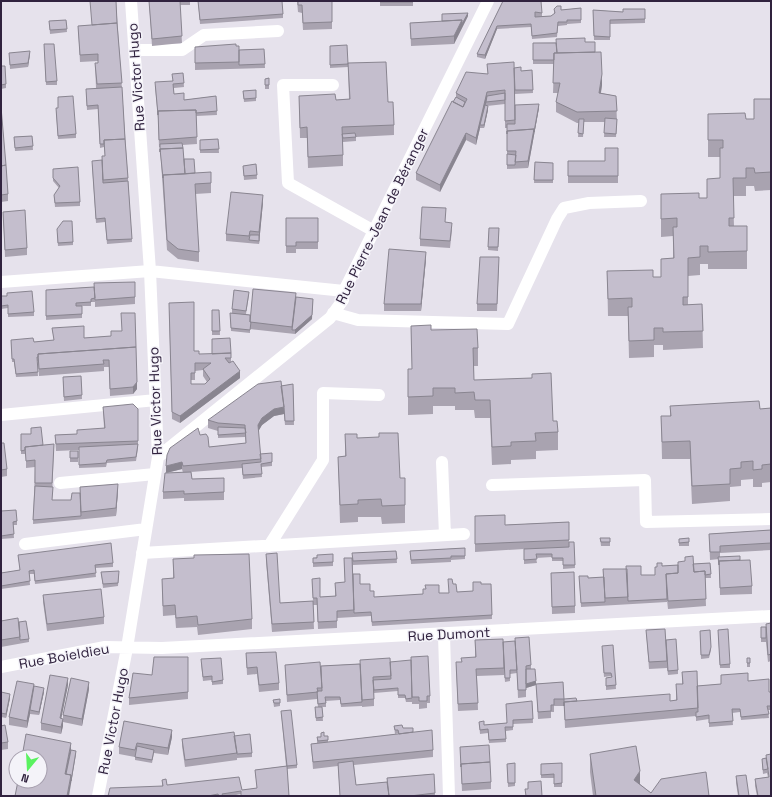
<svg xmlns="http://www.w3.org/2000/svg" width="772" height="797" viewBox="0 0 772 797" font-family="'Space Grotesk',sans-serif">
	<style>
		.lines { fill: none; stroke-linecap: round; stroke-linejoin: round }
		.minor { stroke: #fff; stroke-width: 12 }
		.wall { fill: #a9a3b0; fill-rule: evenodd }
		.shaded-wall { fill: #898590 }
		.building { fill: #c4becd; stroke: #898590; fill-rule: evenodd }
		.labels { text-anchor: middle; stroke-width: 3; stroke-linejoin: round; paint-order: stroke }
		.street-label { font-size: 14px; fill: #30223e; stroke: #f4f3f9 }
	</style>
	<rect width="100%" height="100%" fill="#e6e2ec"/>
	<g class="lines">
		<!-- minor -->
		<path class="minor" d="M135 50H182L204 35 278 31
			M333 85H283L288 183 374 231
			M1 282 150 271 344 291
			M333 313 358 320 508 324 557 219 564 208 589 203 641 201
			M1 415 156 400
			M158 457 330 318 343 300 344 291 488 1
			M442 462 445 535
			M60 483 155 474
			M492 485 645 480 646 522 771 519
			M25 544 146 529
			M269 546 323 460V393L379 395
			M142 553 464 534
			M444 635 449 796
			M1 667 105 647 162 648 771 616
			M98 796 127 648 158 457 150 271 131 1"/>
	</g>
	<!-- wall -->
	<path class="wall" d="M116 1 128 178 132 242 107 244 105 222 96 223 92 165 102 160 105 156 104 147 100 148 98 109 87 110 86 92 96 88 95 63H98V61L80 62 78 26 92 25Z
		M149 1H190V5H180L182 43 152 46Z
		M198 1 283 14V18L200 24Z
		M297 1H332V29L303 30 302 13 298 12Z
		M380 1H413V6H380Z
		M503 1 542 13V16H551L554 14V9L561 10 581 8V23L567 24V25L558 26 557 37 532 39 531 27 497 29 485 59 477 57V54Z
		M645 9V23L610 24V40H594L593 10 623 12Z
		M468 16 454 44 411 46 410 23 442 21Z
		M66 20 67 32 50 34 49 21Z
		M585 42 595 52 602 85 601 93 616 96 617 123 616 137H604L605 122H584L583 137H578L579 123H577L556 112V102L558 93H553L554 64H533V43Z
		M44 44 57 81V85H46Z
		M236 46 239 50 264 49 265 68 195 70V47Z
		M330 46 388 102 394 125V135L356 137V141L343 142V166L308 168 307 138H300L299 96 336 100 349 99 348 67 330 68Z
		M9 53 30 54 28 67 10 69Z
		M487 64 514 68 521 71 532 70 533 93 515 94V105L539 108 528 168 507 169V128H505V97V104L487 106 488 110 484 128H480L476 145 466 140 440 192 416 180V173L453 102 456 97V93L488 74Z
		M1 66 6 84V88L1 89Z
		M183 73 184 87 174 88V94L184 100 216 96 217 115 196 116 197 144 182 145 184 159 195 173 211 183V193L195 194 199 252V262L178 259 167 250 160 147H159L158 118 155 86 172 81Z
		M269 78V89H265V79Z
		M256 90V101L244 102 243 91Z
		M771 99V190L755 191 754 186H746V196H733L734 226H747V269H708V264H700V275L688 276V305L702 304 703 348 663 350V345H654V357L629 358 628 316H608L607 271 653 277H661V259L673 258V236L661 237V194L699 198H707L720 178V157H708V114L746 119H754Z
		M1 107 8 194V201L1 202Z
		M58 108 76 134V138L58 139 56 112Z
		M32 136 33 150 15 151 14 137Z
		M218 139 219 153H200V140Z
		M618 148V183H568V161H605Z
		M535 162 553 163V183H534Z
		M256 164 257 179 244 180 243 166Z
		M53 169 80 202V206L55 207 54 195 59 188 53 181Z
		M263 202 259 244 226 241V234Z
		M3 212 27 248V255L5 257Z
		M286 218H318V249H296V253H286Z
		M446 222 452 230 450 248 420 246V239Z
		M489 228H499L498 251 488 250Z
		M57 233 73 242V245L58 246Z
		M426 259 421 311H384V304Z
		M499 264 497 311H477V304Z
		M135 282V304L95 307V302H91V306H82V318L46 320V290L94 287Z
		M249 295 246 314 250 315 296 297 312 319 295 334 250 329V333L231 331 230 313H232V309Z
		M1 296 34 312V316L8 317V308L1 309Z
		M169 310 194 351 199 354 231 358V362L240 378 180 423 172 419ZM203 370V376L207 382 205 384H191V380H195V371Z
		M212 310H219L220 335H212Z
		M411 326 431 330 478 348V366H474V380L553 421 558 432V450L536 451V459L511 460V464L492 465 490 418H475L474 410H455V406H433V414L408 415V369H412Z
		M52 328 84 338 111 336 137 389 133 394 110 396 109 367H104V371L39 376 38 361H37L38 376 16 377 14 362H12L11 340 34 342 54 340Z
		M81 376 82 399 64 401 63 381Z
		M293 384 294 425H285L284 414 274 416 262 425 258 431 260 454 272 462V466L261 467 262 477 243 479 242 468 191 472 192 479 224 478V500L184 501V498L163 499V492L183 473 182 469 166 473 200 435 209 447 246 443 245 437 218 438V431L208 428V420L281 386Z
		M670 406 760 409 771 408V482L762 483V487H753V479L741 480V486L730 487V501L692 504 690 459H662L661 416H670Z
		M103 407 138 409V448L136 461 107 463 106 467 79 468V450L56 451 55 435 77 434 104 428Z
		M21 434 43 445 54 444 52 500H71L80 493V487L118 491 116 516 33 524 35 467 26 468V454H21Z
		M345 434 357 438 400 478 405 505V523L382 524 381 517H358V522L340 523 338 457 345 456Z
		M1 443 7 469V476L1 477Z
		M70 451H78V462H70Z
		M1 511 17 521V525H13L14 538 1 539Z
		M475 516 505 525 569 522V542H574L575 568 563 569V561H552V557L536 558 537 563 524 564V549L475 552Z
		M771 530V550L720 553V557L740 560 752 586V594L720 595 719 559 710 560 709 534Z
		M600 538H610V546H601Z
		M689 538V546H679V539Z
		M465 548V559L451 560V562L411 564 410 551Z
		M396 551 397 563 353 565V574L360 584 370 591 374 597 449 593 453 584 457 592 473 591 481 584H491L492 619 372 626 371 616 337 618V628L318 629 317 605H313L314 629 272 632 266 561V554L280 603 313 601 312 579 320 597 335 596V583L345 582 344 558H352Z
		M333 554V566L313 567V558Z
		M18 555 113 563V567L95 568 96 577 35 584 34 574H29L30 585 1 589V573L20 570Z
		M685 557 693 564 710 563 711 578H705L706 606 668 609 667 600V602L581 607 579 576 588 578 603 577V569L641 575H655L662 566 678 565 685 561Z
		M173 559 252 619V629L198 635 197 627 176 628 175 615 163 616 162 589V579L173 578Z
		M101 572 119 574 118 586 103 588Z
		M551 573 575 606V613L552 614Z
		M43 595 104 617V624L47 631 43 602Z
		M1 621 19 622 29 639V642L1 647Z
		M771 623V661L768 662 766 642H761V627H766Z
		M646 630 666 640 678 670V674L668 675 667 668 649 669Z
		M718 630 730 664V668H720Z
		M700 631 711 650 709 658 701 659Z
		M475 640 503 642 531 665V669L536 685 526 688V697L518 698 517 673 510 674V681L505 682 504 670V675L477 676 478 710 458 711 456 665 461 662 475 657Z
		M613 645 616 689 606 690V678L612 677 611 676 604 677 602 649Z
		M246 653 279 683V690L259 692 257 674 247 675Z
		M188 657V699L129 705V698L152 675Z
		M747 658H750V667H747Z
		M390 662 430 696V703H427V708L419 709V704H412V702H406L405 698H398V691L374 693V706L362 707V706L341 707 340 700 326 701V707H322L323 721H316L315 707H318L317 699 287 702 285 665 321 666Z
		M201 663 223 680V684L212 685V680L203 681Z
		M682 672 697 686 721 684 748 681 769 692H771V710H768L769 718 741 720 740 712 732 713 733 725 709 727V719L696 721V716L565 728 564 704V706H554V712H551V718L538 719 536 684 563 682 564 699 577 701H670L676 700V684H682Z
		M68 685 61 718 63 726 61 734 41 730V723Z
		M34 687 44 692 39 715 30 714 27 728 9 725V717Z
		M89 689 82 726 63 722V715Z
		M1 692 10 698 6 718 1 717Z
		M280 699V706L274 707 273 700Z
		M532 701 533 723 513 724V730L506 731V742L489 743 488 733 480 734 479 722 484 725 506 723Z
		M281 711 297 765V768L287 769 289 796H241V794L231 796H108L162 786V780L167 785 242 790 257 788 255 770 286 766Z
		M124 721 172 737 168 755 154 753 152 763 135 760V757L119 754V747Z
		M1 726 8 742V749L1 750Z
		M394 726 413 732 433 750V757L354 765 356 785 387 782V778L434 774 435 796H340L338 766 313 769 311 744 317 743V737L328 736V742L398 734V733L395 734Z
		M234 736 252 753V757L237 758V760L185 767 182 746V739Z
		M460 747 491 782V789L462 791Z
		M590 754 640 784 651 793 709 796H593L590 772Z
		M766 755 771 796H757L755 786V779L768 777 767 773 763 774 762 762V759L766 758Z
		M515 763V786L508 787 507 764Z
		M562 763V787H554V778H541V764Z
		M736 776 749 796H738L736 783Z"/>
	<!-- shaded-wall -->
	<path class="shaded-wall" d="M468 13V16L454 44V36L462 20Z
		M497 26V29L485 59V55Z
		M30 51V54L28 67V63Z
		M602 74V85L599 103V93Z
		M487 92V99L481 125H480V128L476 145V138Z
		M539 104V108L528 168V161L534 129Z
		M488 106V110L484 128V125Z
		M466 133V140L440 192V185Z
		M263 195V202L259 244V232Z
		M426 252V259L421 311V304Z
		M313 299 312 319 295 334V330Z
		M240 371V378L180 423V416Z
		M137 382V389L133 394V387Z
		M284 407V414L274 416 262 425 258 432V425L262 418 274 409Z
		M182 462V469L166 473V466Z
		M118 484V491L116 516V508Z
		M68 678V685L60 725V718Z
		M536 681V685L526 688V684Z
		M89 682V689L82 726V719Z
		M34 684V691L30 710V714L27 728V721Z
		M44 688V692L39 715V712Z
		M10 694V698L6 718V714Z
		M63 719V726L61 734V727Z
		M172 730V737L168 755V748Z
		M71 743V753L65 780V774Z
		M76 751V754L69 796H67Z
		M640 771V789L634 780Z"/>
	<!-- building -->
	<path class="building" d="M90 1H116L117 23 92 25Z
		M149 1H180L182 36 152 39Z
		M198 1H282L283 14 200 20Z
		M298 1H332V22L303 23 302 5H298Z
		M380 1H413V2H380Z
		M503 1H541L542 13 535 12V17L551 16 555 13 554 9 557 6H561V10L581 8V20H567V22H558L557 33 532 36 531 24 497 26 485 55 477 54Z
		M623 9H645V19L610 20V37L594 36 593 10 623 12Z
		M468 13 462 24V20L442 21V14Z
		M66 20 67 29 50 30 49 21Z
		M462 20 454 36 411 39 410 23Z
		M117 23 122 83 97 84 95 63H98V54L80 55 78 26Z
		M585 38V42H595V52L557 53 556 39Z
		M533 43H556L557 53H554V60H533Z
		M44 44H54L57 81 46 82Z
		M236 44V46H239V62L195 63V47Z
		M347 45 348 64 330 65V46Z
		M264 49 265 64 239 65V50Z
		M30 51 28 63 10 65 9 53Z
		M601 52 602 74 599 93 616 96 617 111 577 112 556 102 560 83H553L554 53Z
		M386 62 388 102H393L394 125 342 127 343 155 308 157 307 127 300 128 299 96 335 94 336 100 350 99 348 63Z
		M514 62 515 120 505 121V90L487 92 476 138 466 133 440 185 416 173 452 101 463 107 467 99 456 93 466 72 488 74 487 64Z
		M1 66H5L6 84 1 85Z
		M521 67V71L532 70 533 90H515L514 68Z
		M183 73 184 83 173 84 174 94 184 93V100L216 96 217 111 196 113V110L158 111V115L155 82 173 81 172 74Z
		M269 78V85H265V79Z
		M122 87 125 139 104 140V144H100L98 105 87 106 86 89Z
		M256 90V98L244 99 243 91Z
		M505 93V100L486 102 487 96Z
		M73 96 76 134 58 136 56 108H58V97Z
		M456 97 465 102 463 107 453 102Z
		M754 99H771V172L755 173 754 168H746V178H733L734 218H729V226H747V251L708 252V246H700V257L688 258V297H683V305L702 304 703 331 663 332V328H654V340L629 341 628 307H632V298L608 299 607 271 653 270V277H661V259L674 258 673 227H677V218L661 219V194L699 193V198H707V179L720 178V148H723V140H708V114L745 113 746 119H754Z
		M539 104 534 132V129L507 131V134V124H515V105Z
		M485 105 488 106 484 125H480Z
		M1 107 6 165 1 166Z
		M196 110 197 137 159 140 158 111Z
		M605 118 617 119 616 134 604 133Z
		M579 119H584L583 134 578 133Z
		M534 129 528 161 515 162 516 151H507V131Z
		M355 133 356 137 343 138 342 134Z
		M32 136 33 146 15 148 14 137Z
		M125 139 128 178 103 180 102 156H105L104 140Z
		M218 139 219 149 200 150V140Z
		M182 143 183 148 160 149V152V144Z
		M183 148 185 174 163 175V178L160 149Z
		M605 148H618V176H568V161H605Z
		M507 154 516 155 515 165H507Z
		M184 159H194L195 173 185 174Z
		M102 160 103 183 128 181 132 239 107 240 105 218 96 219 92 161Z
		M535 162 553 163V180H534Z
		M256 164 257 175 244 176 243 166Z
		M6 165 8 194 1 195V166Z
		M78 167 80 202 55 203 54 195 60 186 53 178V169Z
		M211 172V183L195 184 199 252 178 249 167 240 163 175Z
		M231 192 263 195 259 232 250 231 249 236 226 234Z
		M422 207 446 208 445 222 452 223 450 241 420 239Z
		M25 210 27 248 5 250 3 212Z
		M286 218H318V242H296V246H286Z
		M63 221H72L73 242 58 243 57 229Z
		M489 228H499L498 247H488Z
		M250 235H259V241L249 240Z
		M389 249 426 252 421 304H384Z
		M480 257H499L497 304H477Z
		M135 282V297L95 300 94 283Z
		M94 287 95 298 91 299V302L76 303V306H82V314L46 316V290Z
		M253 289 296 293 292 327 250 322Z
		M234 290 249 292 246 311 232 309Z
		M32 291 34 312 8 314V305L1 306V296H7V293Z
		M296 297 313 299 312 315 295 330H292Z
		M194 302V351H199V354L231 353V358H225L229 363 233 361 240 371 180 416 172 412 169 303ZM195 363H211L203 369 210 379 205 384H191V373H195Z
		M212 310H219L220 331H212Z
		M121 313H135L136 347 38 354V357H37L38 372 16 374 14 359H12L11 340 33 338 34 342 54 340 52 328 84 326V338L111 336V331H122Z
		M230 313 250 315V322H251L250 330 231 328Z
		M431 325V330L477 329 478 348H473L474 380 532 378V374L551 373 553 421H557L558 432 535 433 536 441 511 442V446L492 447 490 400H475L474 392 455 393V388H433V396L408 397V369H412L411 326Z
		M230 338 231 353 212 354V339Z
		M136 347 137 382 133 387 110 389 109 360H103L104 364 39 369 38 354Z
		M81 376 82 395 64 397 63 377Z
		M281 381 284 407 274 409 262 418 258 425 261 459 183 466 182 462 166 466 167 455 170 448 198 428 200 435 206 434 208 437 209 447 246 443 245 425 218 423 208 420 258 384Z
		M293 384 294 421H285L284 407 281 386Z
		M759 401 760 409 771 408V464L762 465V469L753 470V461L741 462V468L730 469V484L692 486 690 441 662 442 661 416H671L670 406Z
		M133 404 138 409V441L56 444 55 435 77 434V430L105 428 103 407Z
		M41 427 43 445 25 447V450L21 451V434H31V428Z
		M218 427 245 428 246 433 218 435Z
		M379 433H398L400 478H405V505L382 506 381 499 358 500V504L340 505 338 457 346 456 345 434H357V438L379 437Z
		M1 443H4L7 469 1 470Z
		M54 444 52 483H35V460L26 461 25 447Z
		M138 444 136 457 107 460 106 463 79 465V447Z
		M70 451H78V458H70Z
		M272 453V462L261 464 262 474 243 475 242 464 261 462 260 454Z
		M191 472 192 479 224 478V492L184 494V491L163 492 165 473Z
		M118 484 116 508 81 512 80 487Z
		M35 486 53 487 52 500H71L72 493H80L81 516 33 520Z
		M16 510 17 521 13 522 14 534 1 536V511Z
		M505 515V525L569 522V540L475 544V516Z
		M771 530V543L720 546V552H710L709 534Z
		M600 538H610V542H601Z
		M689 538V542L679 543V539Z
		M569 542H574L575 565H563V558H552V554H536L537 559 524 560V549L569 547Z
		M111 543 113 563 95 565 96 573 35 581 34 570 29 571 30 581 1 586V573L20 570 18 555Z
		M465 548V556H451V558L411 560 410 551Z
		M396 551 397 559 353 561 352 553Z
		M277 553 280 603 313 601 314 622 272 624 266 554Z
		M249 554 252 619 198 625 197 616 176 618 175 605 163 606 162 579 174 578 173 559 194 558V555Z
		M333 554V562L313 563V558H317V555Z
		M693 556 694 572 705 571 706 599 668 601 666 574 678 573V562L685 561V557Z
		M740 556V560L719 561V565L718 557Z
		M344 558H352L354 610 337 611V621L318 622 317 598H313L312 579 320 578V597L336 596 335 583 345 582Z
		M750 560 752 586 720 588 719 561Z
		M657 563H662V566L678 565V573L666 574 667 599 628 601 626 566H641V575H655V567H657Z
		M710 563 711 574 705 575V571L694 572 693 564Z
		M603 569H627L628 597 605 598Z
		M119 571 118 583 103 584 101 572Z
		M574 572 575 606 552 607 551 573Z
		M353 574H360V584H370V591H374V597L423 594V589H426L425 585H439V593H449L448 579H452L453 584H456L457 592 473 591V582H481V584H491L492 615 372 622 371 612 354 613Z
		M579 576H588V578L604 577 605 602 581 603Z
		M101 589 104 617 47 624 43 595Z
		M18 618 20 637 1 640V621Z
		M26 621 29 639 20 640 19 622Z
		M771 623V654L768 655 766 624Z
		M761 627H766V638H761Z
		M665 629 667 661 649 662 646 630Z
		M728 629 730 664 720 665 718 630Z
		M710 630 711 647 709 655H701L700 631Z
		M529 637 531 665 526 666V690H518L515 638Z
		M503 639 504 668 476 669 478 703 458 704 456 662H462L461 658 476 657 475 640Z
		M676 639 678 670 668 671 666 640Z
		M515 641 517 670H510V678H505L503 642Z
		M613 645 616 685 606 686V678L612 677 611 673H604L602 646Z
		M276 652 279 683 259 685 257 667 247 668 246 653Z
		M428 656 430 696H427V701H419V697H412L411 657Z
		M154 657H188V692L129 698 133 673 152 675Z
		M221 658 223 680 212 682V676L203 677 201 659Z
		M390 658 391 676 373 677 374 699 362 700 360 660Z
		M747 658H750V663H747Z
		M411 660 412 698 406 699 405 695H398V688L374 690 373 680 391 679 390 662Z
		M320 662 322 688H317L318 692 287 695 285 665Z
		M360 664 362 702 341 704 340 697H325L326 703 318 704 317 691H322L321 666Z
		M526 669H535L536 681 526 684Z
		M697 671 698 708 565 720 564 702 670 694V701L677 700 676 684H683L682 672Z
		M748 673V681L769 679V692H771V706H767L769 714 741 717 740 709H732L733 721 709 723V715L696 717V712H698L697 686 721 684V675Z
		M50 675 68 678 60 718 63 719 61 727 41 723Z
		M71 678 89 682 82 719 63 715Z
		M17 681 34 684 27 721 9 717Z
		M563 682 564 699H554V705H551V711L538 712 536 684Z
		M34 686 44 688 39 712 30 710Z
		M1 692 10 694 6 714 1 713Z
		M576 698 577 701 564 702V706V699Z
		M280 699V703H274L273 700Z
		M532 701 533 719 513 720V727H505L506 739 489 740 488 729 480 730 479 722 484 721V725L507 723 506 704Z
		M315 707H322L323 717 316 718Z
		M291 710 297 765 287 766 281 711Z
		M124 721 172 730 168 748 137 743 135 750 119 747Z
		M5 725 8 742 1 743V726Z
		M402 725 403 728H413V732L399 734 398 730H395L394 726Z
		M432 730 433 750 313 762 311 744Z
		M234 732 237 753 185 760 182 739Z
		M324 732V736H328V740L318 741 317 737H321V733Z
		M26 734 71 743 65 774 71 775 67 796H15L18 781H40V757H22Z
		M250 734 252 753 237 754 234 736Z
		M489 745 490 762 461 764V767L460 747Z
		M137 746 154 750 152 760 135 757Z
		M636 746 640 771 634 780 651 793 661 779 706 772 709 796H596L590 754Z
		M71 750 76 751 71 781V775L66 774Z
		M771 754V796H758L755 779 769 777 766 755Z
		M766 758 768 769 763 770 762 759Z
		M353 761 356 785 387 782 389 796H340L338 763Z
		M490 762 491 782 462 784 461 764Z
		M515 763V783H508L507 764Z
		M562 763V783L554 784V774L541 775V764Z
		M287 766 289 796H241V791L222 794 223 796H219L218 794 208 796H108L110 788 163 786 162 780 166 779 167 785 239 777 242 790 257 788 255 770Z
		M434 774 435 793 410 796H389L387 778Z
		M746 775 749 796H739L736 776Z
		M541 781 542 796H526L525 789H528V782Z"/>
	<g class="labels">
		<!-- street labels -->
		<g class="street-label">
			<text transform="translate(136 77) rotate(-94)" y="5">Rue Victor Hugo</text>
			<text transform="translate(382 216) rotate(-64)" y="5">Rue Pierre-Jean de Béranger</text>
			<text transform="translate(155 401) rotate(-92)" y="5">Rue Victor Hugo</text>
			<text transform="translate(449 634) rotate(-3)" y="5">Rue Dumont</text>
			<text transform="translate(64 656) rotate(-10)" y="5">Rue Boieldieu</text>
			<text transform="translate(113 721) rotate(-79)" y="5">Rue Victor Hugo</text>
		</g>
	</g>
	<!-- border -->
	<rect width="772" height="797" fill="none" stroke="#30223e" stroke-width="4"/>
	<!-- north arrow -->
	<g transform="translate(28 769) rotate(198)"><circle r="19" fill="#f4f3f9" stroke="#a69fae"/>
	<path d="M0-3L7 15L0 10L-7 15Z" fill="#5af260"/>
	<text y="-6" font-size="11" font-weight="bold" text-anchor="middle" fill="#30223e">N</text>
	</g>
</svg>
